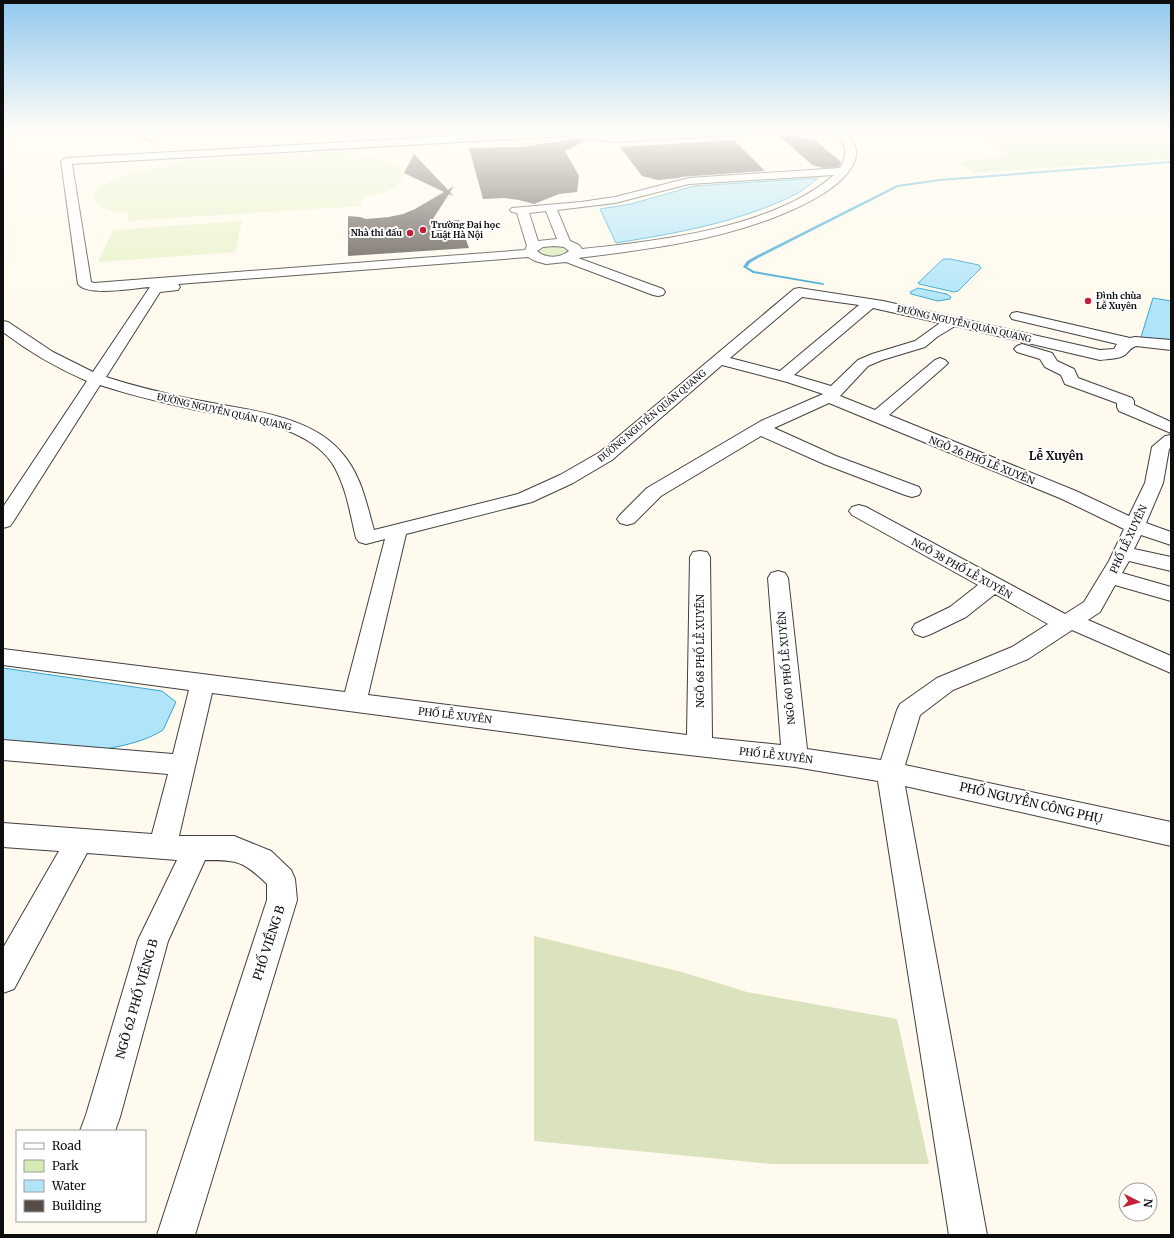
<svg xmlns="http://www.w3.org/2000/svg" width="1174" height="1238" viewBox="0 0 1174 1238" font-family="Merriweather,serif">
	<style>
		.green { fill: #d7ebb5 }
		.cemetery { fill: #dae2be }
		.pitch { fill: #e8f2c8 }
		.water { fill: #b0e5f9; stroke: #34a5d3 }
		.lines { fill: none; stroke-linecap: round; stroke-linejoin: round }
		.stream { fill: #34a5d3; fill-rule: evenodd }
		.building { fill: #564d49 }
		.minor-casing { stroke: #404040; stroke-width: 2 }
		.minor { fill: #fff; fill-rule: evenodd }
		.poi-dot { fill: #c31f39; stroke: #fff; stroke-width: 1.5 }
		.labels { text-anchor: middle; stroke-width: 4; stroke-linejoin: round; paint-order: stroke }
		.far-poi-label { font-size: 9px; font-weight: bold; fill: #0d0d0d; stroke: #fff; text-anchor: start }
		.far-street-label { font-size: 9px; fill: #0d0d0d; stroke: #fff }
		.street-label { font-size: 10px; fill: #0d0d0d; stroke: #fff }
		.quarter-label { font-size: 12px; font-weight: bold; fill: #0d0d0d; stroke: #fff }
		.near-street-label { font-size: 12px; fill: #0d0d0d; stroke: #fff }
	</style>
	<rect width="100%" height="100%" fill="#fffaed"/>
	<!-- green -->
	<path class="green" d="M977 132H1171V159L975 173 957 162 1011 156Z
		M543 246C552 246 563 243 568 251 562 260 548 257 539 255L536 250Z"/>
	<!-- cemetery -->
	<path class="cemetery" d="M534 936 682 972 747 992 897 1019 929 1164H773L534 1141Z"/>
	<!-- pitch -->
	<path class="pitch" d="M360 151V157C374 158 399 159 405 174 401 191 376 194 362 198L361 206 126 221 130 213C117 212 101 210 94 200V192C113 174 145 169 170 167V165L165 166 166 162Z
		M242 221 235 252 98 262 113 230Z"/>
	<!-- water -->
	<path class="water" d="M818 178C811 183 804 190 796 194 741 222 677 233 616 243L600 209 631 204 694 186Z
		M943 259H950L979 265 981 268 958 291 954 292 919 284 918 283Z
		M918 288 947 294 951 297 950 299 938 301 911 294 910 292Z
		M1153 298 1171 301V342L1141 337Z
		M3 668 162 691 176 702 163 730C146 741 126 745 106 749L3 744Z"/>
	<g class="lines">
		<!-- stream -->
		<path class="stream" d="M1171 161V163L940 181 898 187 758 258 750 263 747 267 754 271 822 283 824 284V285L753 273 743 267 747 261 756 256 897 185 940 179Z"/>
	</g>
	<!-- building -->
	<path class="building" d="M777 134 815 140 841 162 839 167 824 168 812 165Z
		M577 139 585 141 565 151 579 176 577 192 559 194 534 204 519 200 504 198 483 199 469 148 521 147Z
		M734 140 765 171 679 177 680 178 657 180 642 176 620 147Z
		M414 154 448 190 454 186 450 192 453 196 449 194 431 222 459 220 469 248 348 256V216L360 217 366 219 389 217 403 214 415 209 444 192 404 173Z"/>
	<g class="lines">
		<!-- minor casing -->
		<g class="minor-casing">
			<path id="minor" d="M149 132H159L152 140 149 141 144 138Z
				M523 132H585L615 136 678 132H741L737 135 615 142 565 136 72 164 91 282 94 283 525 250 527 246 517 213 512 212 510 210 512 208 581 202 615 197 689 178 840 168C849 151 846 148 837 132H847C851 139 857 146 856 154 856 165 846 175 839 182 819 199 794 210 770 219 708 242 643 250 578 258L663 289 665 292 663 295 658 296 653 295 566 262 546 264 535 261 528 257 178 284 180 287 178 290 160 292 106 377C134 386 163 393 191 399 238 409 308 413 341 452 361 474 366 502 374 530L518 494 560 475 600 452 794 289 799 288 883 301 1100 350 1114 349 1117 344 1012 319 1010 316 1012 313 1017 312 1130 338 1135 337 1171 340V350L1136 346C1129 348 1129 353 1123 356 1117 359 1107 359 1100 360L955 326 937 337 925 347 882 360 868 366 840 396 875 410 935 360 940 358 945 360 948 363 945 366 889 415 1076 491 1129 516 1145 483 1152 447 1165 436 1171 435V448L1169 449 1163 483 1146 523 1171 532V545L1141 535 1134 549 1171 557V571L1129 561 1122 573 1171 587V601L1115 585 1100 612 1088 620 1171 656V673L1072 630 1028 659 953 690 920 715 905 765 1171 822V846L905 786 987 1235H949L878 781 795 767 636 749 212 693 179 836H234L271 851 291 870 295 879 297 900 195 1235H157L267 900V884C243 861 238 860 205 860L168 941 120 1117 115 1131H80L86 1115 138 940 177 860 87 853 14 989 3 993V948L59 851 3 847V823L152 834 168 774 3 760V740L173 754 189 690 3 665V649L345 692 385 539 366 544 359 542 356 538C350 513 346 485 332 463 305 423 235 418 191 409 161 402 130 395 100 385L13 522 10 526 3 528V507L87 381C57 368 29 352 3 332V321L8 322 53 352 93 372 150 287C135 288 87 297 78 284L61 161 66 158ZM834 175C773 228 660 241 582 249L579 245 570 241 557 210 615 203 689 184ZM546 211 557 239 538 241 529 213ZM554 246 564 247 569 251C560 258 546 259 537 251L543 247ZM802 297 859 305 780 371 730 358ZM873 308 940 323 915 341 872 354 858 360 831 386 794 375ZM722 365 787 382 823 394 761 421 647 488 620 515 617 519 620 523 627 525 634 523 661 496 761 436 824 464 905 495 912 497 919 495 921 491 919 487 836 456 774 428 829 403 1062 499 1124 529 1109 561 1084 602 1065 614 866 507 859 505 852 507 849 511 852 515 978 585 950 607 915 624 912 629 915 634 923 637 931 634 966 617 995 594 1048 624 1012 647 937 678 900 704 897 710 881 760 807 749 788 578 785 573 778 571 771 573 768 578 781 745 712 738 710 557 707 552 700 551 693 552 690 557 687 735 368 695 406 534 532 502 573 483 612 460Z
				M1022 344 1052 353 1057 361 1074 369 1078 378 1132 398 1134 401V405L1171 422V433L1119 411 1117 407V403L1065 384 1061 375 1045 367 1040 359 1017 352 1014 349 1017 346Z"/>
		</g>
		<!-- minor -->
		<use href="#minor" class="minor"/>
	</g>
	<!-- sky -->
	<linearGradient id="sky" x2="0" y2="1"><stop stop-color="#91c8ef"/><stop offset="0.43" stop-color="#fffdf7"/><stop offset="1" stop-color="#fffdf7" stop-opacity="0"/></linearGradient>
	<rect width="1174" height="306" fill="url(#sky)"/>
	<!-- markers -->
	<g class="poi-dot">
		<circle cx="423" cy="230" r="4"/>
		<circle cx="410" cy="233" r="4"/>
		<circle cx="1088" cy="301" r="4"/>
	</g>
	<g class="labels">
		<!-- far-poi labels -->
		<g class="far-poi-label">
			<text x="431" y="228">Trường Đại học<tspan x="431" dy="10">Luật Hà Nội</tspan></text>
			<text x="402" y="236" text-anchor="end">Nhà thi đấu</text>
			<text x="1096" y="299">Đình chùa<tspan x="1096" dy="10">Lễ Xuyên</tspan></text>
		</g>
		<!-- far-street labels -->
		<g class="far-street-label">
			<text transform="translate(964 324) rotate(13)" y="3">ĐƯỜNG NGUYỄN QUÁN QUANG</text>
			<text transform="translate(224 412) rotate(13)" y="3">ĐƯỜNG NGUYỄN QUÁN QUANG</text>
			<text transform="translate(652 416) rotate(-40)" y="3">ĐƯỜNG NGUYỄN QUÁN QUANG</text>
		</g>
		<!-- street labels -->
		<g class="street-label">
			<text transform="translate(982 460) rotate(22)" y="4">NGÕ 26 PHỐ LỄ XUYÊN</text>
			<text transform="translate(1128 539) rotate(-65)" y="4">PHỐ LỄ XUYÊN</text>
			<text transform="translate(962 568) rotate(29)" y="4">NGÕ 38 PHỐ LỄ XUYÊN</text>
			<text transform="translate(700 651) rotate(-90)" y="4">NGÕ 68 PHỐ LỄ XUYÊN</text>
			<text transform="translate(786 668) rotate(-95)" y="4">NGÕ 60 PHỐ LỄ XUYÊN</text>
			<text transform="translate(455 715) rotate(7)" y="4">PHỐ LỄ XUYÊN</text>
			<text transform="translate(776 755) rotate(7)" y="4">PHỐ LỄ XUYÊN</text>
		</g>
		<!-- quarter labels -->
		<g class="quarter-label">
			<text x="1056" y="460">Lễ Xuyên</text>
		</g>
		<!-- near-street labels -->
		<g class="near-street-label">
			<text transform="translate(1031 803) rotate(13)" y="4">PHỐ NGUYỄN CÔNG PHỤ</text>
			<text transform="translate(269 943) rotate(-72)" y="4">PHỐ VIỀNG B</text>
			<text transform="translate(137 999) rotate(-74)" y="4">NGÕ 62 PHỐ VIỀNG B</text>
		</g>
	</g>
	<!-- border -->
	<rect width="1174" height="1238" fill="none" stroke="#0d0d0d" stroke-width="8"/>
	<!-- legend -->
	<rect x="16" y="1130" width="130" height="92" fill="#ffffff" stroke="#9e9e9e"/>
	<rect x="24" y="1143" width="20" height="6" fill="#ffffff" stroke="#9e9e9e"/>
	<text x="52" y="1150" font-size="12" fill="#0d0d0d">Road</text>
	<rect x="24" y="1160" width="20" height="12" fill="#d7ebb5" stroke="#9e9e9e"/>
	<text x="52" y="1170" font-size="12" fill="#0d0d0d">Park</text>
	<rect x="24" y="1180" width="20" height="12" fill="#b0e5f9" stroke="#9e9e9e"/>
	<text x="52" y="1190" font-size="12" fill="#0d0d0d">Water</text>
	<rect x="24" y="1200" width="20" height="12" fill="#564d49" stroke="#9e9e9e"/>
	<text x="52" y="1210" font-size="12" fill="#0d0d0d">Building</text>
	<!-- north arrow -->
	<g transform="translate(1138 1202) rotate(96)"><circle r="19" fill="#ffffff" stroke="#9e9e9e"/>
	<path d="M0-3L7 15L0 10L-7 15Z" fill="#c31f39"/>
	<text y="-6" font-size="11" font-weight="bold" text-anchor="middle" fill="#0d0d0d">N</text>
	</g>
</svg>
